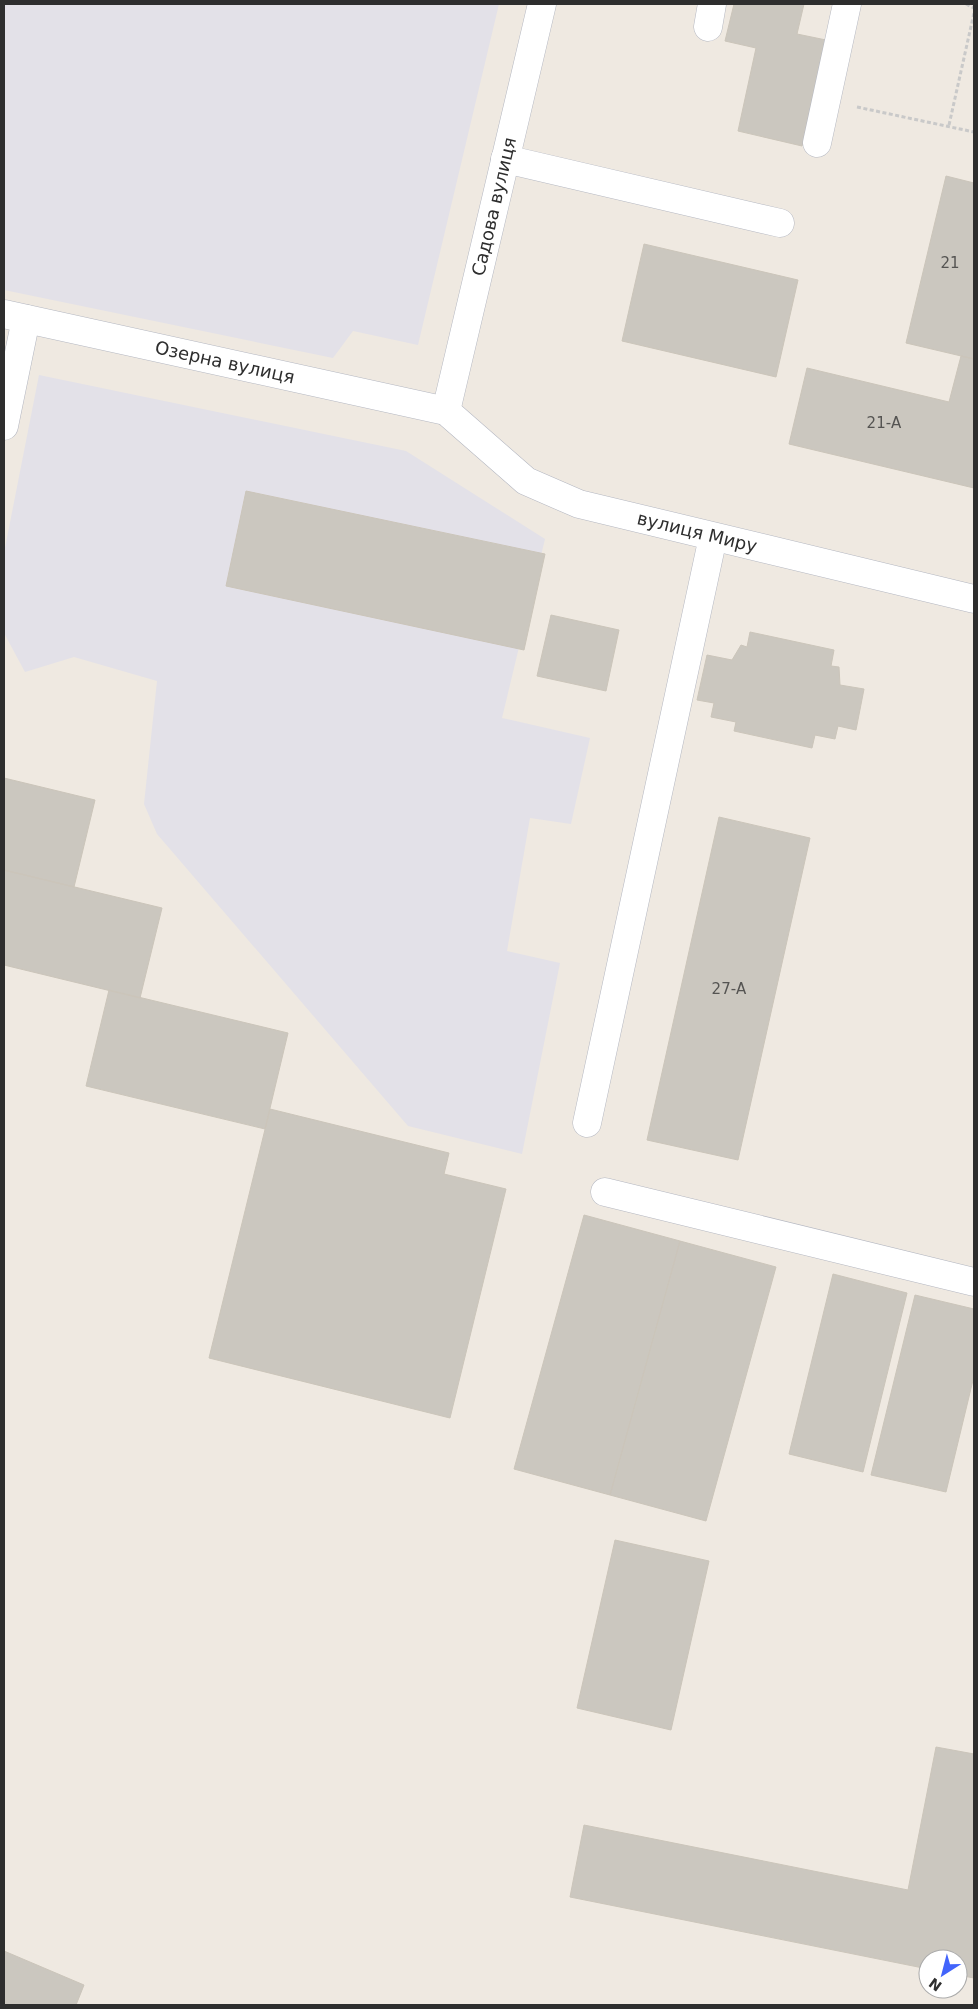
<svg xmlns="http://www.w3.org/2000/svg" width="978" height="2009" viewBox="0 0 978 2009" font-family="'DejaVu Sans',sans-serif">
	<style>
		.industrial { fill: #e3e1e8 }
		.building { fill: #cbc7bf; stroke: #cbc5ba }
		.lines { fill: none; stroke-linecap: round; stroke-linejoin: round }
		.minor-casing { stroke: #b4b7c1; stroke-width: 29 }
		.path { stroke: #c9c9c9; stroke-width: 3; stroke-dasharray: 4 2.5; stroke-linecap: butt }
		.minor { stroke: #fff; stroke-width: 28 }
		.labels { text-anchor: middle; stroke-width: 4; stroke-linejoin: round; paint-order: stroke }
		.number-label { font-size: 15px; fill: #555452 }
		.street-label { font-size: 18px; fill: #2e2e2e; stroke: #fff }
	</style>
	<rect width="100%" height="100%" fill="#efe9e1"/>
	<!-- industrial -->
	<path class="industrial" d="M4 4H499L418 345 353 331 333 358 4 290Z
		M39 375 406 451 545 539 502 718 590 738 571 824 530 818 507 951 560 963 522 1154 408 1126 157 834 144 804 157 681 74 657 25 672 4 633V553Z"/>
	<!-- building -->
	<path class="building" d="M734 4H804L797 34 826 40 802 146 738 131 756 48 725 41Z
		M946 176 974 183V359L906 343Z
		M644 244 798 280 776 377 622 341Z
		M961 356 974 359V488L789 444 807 368 949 402Z
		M246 491 545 554 524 650 226 586Z
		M551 615 619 630 606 691 537 676Z
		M750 632 834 650 831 666 839 667 840 685 864 689 856 730 838 726 835 739 815 735 812 748 734 731 736 722 711 717 714 703 697 700 707 655 732 660 741 645 747 647Z
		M4 778 95 800 74 887 4 870Z
		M719 817 810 838 738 1160 647 1140Z
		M4 870 162 908 140 998 4 965Z
		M109 990 288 1033 265 1129 86 1086Z
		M270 1109 449 1153 444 1174 506 1189 450 1418 209 1358Z
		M584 1215 680 1241 610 1495 514 1469Z
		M680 1241 776 1267 706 1521 610 1495Z
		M833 1274 907 1293 863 1472 789 1454Z
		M915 1295 974 1309V1376L946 1492 871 1475Z
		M615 1540 709 1561 671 1730 577 1708Z
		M936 1747 974 1754V1978L958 1975V1959H928V1969L570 1897 584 1825 908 1890Z
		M4 1951 84 1985 76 2005H4Z"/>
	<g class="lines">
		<!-- minor casing -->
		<g class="minor-casing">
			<g id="minor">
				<path d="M708 27 712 4"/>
				<path d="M817 143 847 4"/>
				<path d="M505 159 780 223"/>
				<path id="s1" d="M4 314 446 411 526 481 579 504 974 599"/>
				<path id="s2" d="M446 411 542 4"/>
				<path d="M4 426 26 319"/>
				<path d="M587 1123 713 537"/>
				<path d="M605 1192 974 1282"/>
			</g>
		</g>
		<!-- path -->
		<path class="path" d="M966 4 974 8
			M857 107 974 132
			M949 125 974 13"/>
		<!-- minor -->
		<use href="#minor" class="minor"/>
	</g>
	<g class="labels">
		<!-- number labels -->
		<g class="number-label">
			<text x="950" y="268">21</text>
			<text x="884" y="428">21-А</text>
			<text x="729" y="994">27-А</text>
		</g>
		<!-- street labels -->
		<g class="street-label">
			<text dy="6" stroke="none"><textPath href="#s2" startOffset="210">Садова вулиця</textPath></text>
			<text dy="6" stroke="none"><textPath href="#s1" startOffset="226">Озерна вулиця</textPath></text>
			<text dy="6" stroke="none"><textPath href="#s1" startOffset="738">вулиця Миру</textPath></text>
		</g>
	</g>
	<!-- border -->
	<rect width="978" height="2009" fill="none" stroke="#2e2e2e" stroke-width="10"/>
	<!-- north arrow -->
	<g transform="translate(943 1974) rotate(216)"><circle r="24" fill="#ffffff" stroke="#ababab"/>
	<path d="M0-4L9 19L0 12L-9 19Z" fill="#4264fb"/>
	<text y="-8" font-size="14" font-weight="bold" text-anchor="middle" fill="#2e2e2e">N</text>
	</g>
</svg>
